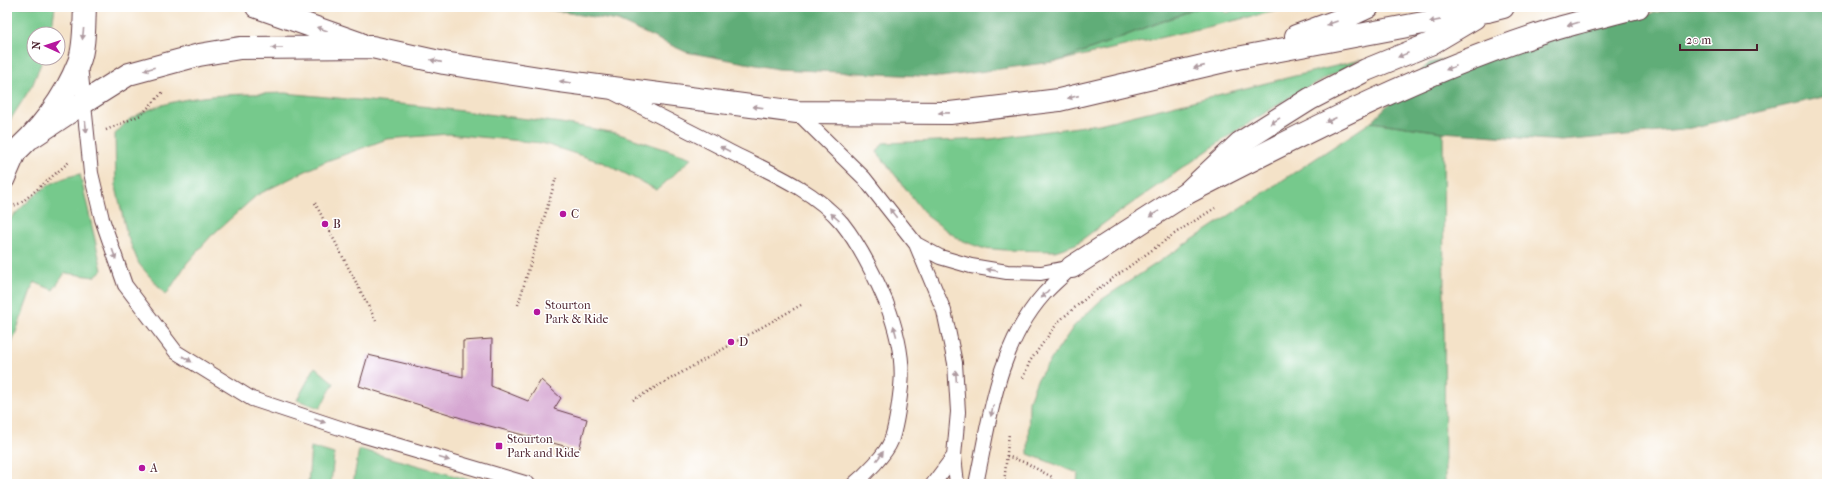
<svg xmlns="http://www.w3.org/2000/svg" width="1834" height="491" viewBox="0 0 1834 491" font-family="'IM FELL French Canon',serif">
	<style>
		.green { fill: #76c98c; stroke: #60745c }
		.forest { fill: #60ad78; stroke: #556652 }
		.building { fill: #d6a7d2 }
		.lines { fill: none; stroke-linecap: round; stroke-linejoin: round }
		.lane-casing { stroke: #643c43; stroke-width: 16 }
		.primary-casing { stroke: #643c43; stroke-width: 24 }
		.highway-casing { stroke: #643c43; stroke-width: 24 }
		.path { stroke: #643c43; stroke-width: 2.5; stroke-dasharray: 1 3; stroke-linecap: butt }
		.lane { stroke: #fff; stroke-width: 14 }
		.primary { stroke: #fff; stroke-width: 22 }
		.highway { stroke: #fff; stroke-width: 22 }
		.oneway { fill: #ae9aa0 }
		.poi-dot { fill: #b5179e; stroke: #fff; stroke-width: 1.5 }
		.labels { text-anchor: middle; stroke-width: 3; stroke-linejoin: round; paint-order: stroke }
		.poi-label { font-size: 12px; fill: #4a1f2b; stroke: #fff; text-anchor: start }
	</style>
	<rect width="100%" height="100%" fill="#fff"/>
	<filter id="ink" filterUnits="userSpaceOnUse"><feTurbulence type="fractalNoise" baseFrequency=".025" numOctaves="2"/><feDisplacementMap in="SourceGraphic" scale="8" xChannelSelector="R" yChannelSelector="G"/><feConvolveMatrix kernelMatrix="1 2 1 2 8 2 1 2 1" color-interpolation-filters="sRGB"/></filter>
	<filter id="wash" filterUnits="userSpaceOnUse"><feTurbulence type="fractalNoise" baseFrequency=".012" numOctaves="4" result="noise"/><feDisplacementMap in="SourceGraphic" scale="16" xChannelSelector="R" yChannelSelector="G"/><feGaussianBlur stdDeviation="0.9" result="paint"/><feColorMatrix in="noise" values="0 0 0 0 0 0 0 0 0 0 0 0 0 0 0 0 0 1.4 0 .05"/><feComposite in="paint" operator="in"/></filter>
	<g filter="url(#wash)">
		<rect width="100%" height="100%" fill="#f4e2c8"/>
		<!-- green -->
		<path class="green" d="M7 7H55L51 34H34V58H43L33 84 7 125Z
			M1200 7H1218L1227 13 1241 7H1284L1276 11 1059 61Z
			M1360 60 1292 96 1233 133 1118 213 1076 244 1055 251 1005 250 982 248 960 240 927 216 877 152 883 143 991 139 1099 124Z
			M285 93 421 106 561 123 616 133 692 158 657 190 604 163 542 143 448 134 387 139 324 162 257 195 211 236 187 263 166 295 139 264 127 235 116 187 115 134C120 129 125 123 130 119 176 92 234 95 285 93Z
			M1371 122 1443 132 1445 484H1077L1078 473 1028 454 1029 401 1037 380 1074 326 1101 300Z
			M80 174 102 270 94 277 65 273 53 290 34 282 7 357V222C32 198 44 181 80 174Z
			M315 367 334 383 320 408 297 400Z
			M311 447 334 454 331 484H308Z
			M359 449 484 484H353Z"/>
		<!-- forest -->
		<path class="forest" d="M532 7H1200L1059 61 941 77 778 69 686 52 618 21Z
			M1681 7H1827V96L1682 130 1561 141 1443 132 1371 122 1429 63Z"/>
		<g id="blocks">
			<!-- building -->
			<path class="building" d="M492 339 491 386 528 401 541 380 561 398 554 409 587 419 579 450 471 421 359 386 368 355 463 377V341Z"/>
		</g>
	</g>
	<g filter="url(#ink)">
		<use href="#blocks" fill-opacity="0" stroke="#643c43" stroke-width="1"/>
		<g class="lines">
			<!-- lane casing -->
			<g class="lane-casing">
				<path id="lane" d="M80 65 91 173 102 219 125 285 176 352 252 399 355 433 528 484
					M614 93C653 113 692 132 730 152 768 171 814 190 842 223 861 247 874 274 886 302 896 328 904 360 901 387 899 405 897 424 891 441 886 454 865 475 854 484
					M797 112 864 178 916 244 944 311 955 363 958 412 954 456 957 484
					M7 181 20 151
					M916 244 940 257 971 266 1007 272 1041 273 1072 267
					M933 484 954 456
					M976 484C990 418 997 347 1044 294 1052 285 1063 276 1072 267"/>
			</g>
			<!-- primary casing -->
			<g class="primary-casing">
				<path id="primary" d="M257 7 359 43
					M1296 36 1342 19 1368 7
					M32 137 83 103 129 74 199 55 240 48 372 47 444 63 552 80 797 112 950 113 1059 100 1237 58 1487 11
					M7 159C38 133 64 100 79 62 85 46 84 24 85 7
					M1072 267 1187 193 1240 143 1310 99 1366 70 1430 44 1474 18"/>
			</g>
			<!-- highway casing -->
			<g class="highway-casing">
				<path id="highway" d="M1487 11 1503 7
					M1187 193C1306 132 1425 70 1552 30 1580 21 1609 15 1638 7"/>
			</g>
			<!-- path -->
			<path class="path" d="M106 130 141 115 164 91
				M315 203 376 321
				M7 208 21 203 69 162
				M518 305 556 178
				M1023 378 1030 361 1059 321 1091 294 1177 232 1215 208
				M633 400 801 305
				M1007 456 1026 463 1052 477 1051 484
				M1004 484 1009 433"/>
			<!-- lane -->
			<use href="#lane" class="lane"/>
			<!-- primary -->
			<use href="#primary" class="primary"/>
			<!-- highway -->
			<use href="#highway" class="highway"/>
		</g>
		<!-- one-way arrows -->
		<defs><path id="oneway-solid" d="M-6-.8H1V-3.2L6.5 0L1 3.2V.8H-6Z"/></defs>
		<g class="oneway">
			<use href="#oneway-solid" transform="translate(1435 21) rotate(169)"/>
			<use href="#oneway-solid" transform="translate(1332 23) rotate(160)"/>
			<use href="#oneway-solid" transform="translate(1573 24) rotate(164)"/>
			<use href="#oneway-solid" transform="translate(322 29) rotate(-161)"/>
			<use href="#oneway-solid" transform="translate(83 34) rotate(96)"/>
			<use href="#oneway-solid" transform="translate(277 48) rotate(-180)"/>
			<use href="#oneway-solid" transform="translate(1403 55) rotate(158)"/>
			<use href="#oneway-solid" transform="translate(436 61) rotate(-167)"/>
			<use href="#oneway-solid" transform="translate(1199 67) rotate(167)"/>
			<use href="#oneway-solid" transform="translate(1451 68) rotate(159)"/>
			<use href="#oneway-solid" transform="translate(149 69) rotate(164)"/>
			<use href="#oneway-solid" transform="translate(565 82) rotate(-171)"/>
			<use href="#oneway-solid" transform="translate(1073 97) rotate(167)"/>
			<use href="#oneway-solid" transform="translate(758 107) rotate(-173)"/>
			<use href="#oneway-solid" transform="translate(944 113) rotate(179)"/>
			<use href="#oneway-solid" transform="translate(1331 120) rotate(156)"/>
			<use href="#oneway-solid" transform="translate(1275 121) rotate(148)"/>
			<use href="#oneway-solid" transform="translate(86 127) rotate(83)"/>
			<use href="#oneway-solid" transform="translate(725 149) rotate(-153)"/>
			<use href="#oneway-solid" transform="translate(893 213) rotate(-128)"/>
			<use href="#oneway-solid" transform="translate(1154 214) rotate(148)"/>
			<use href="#oneway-solid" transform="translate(835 217) rotate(-138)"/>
			<use href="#oneway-solid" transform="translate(114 254) rotate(70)"/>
			<use href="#oneway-solid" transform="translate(992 270) rotate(-171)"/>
			<use href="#oneway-solid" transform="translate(1045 294) rotate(132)"/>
			<use href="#oneway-solid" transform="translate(895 331) rotate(-105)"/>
			<use href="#oneway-solid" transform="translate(187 359) rotate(32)"/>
			<use href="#oneway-solid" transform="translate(956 376) rotate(-94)"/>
			<use href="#oneway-solid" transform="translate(992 411) rotate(102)"/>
			<use href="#oneway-solid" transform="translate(320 421) rotate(19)"/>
			<use href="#oneway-solid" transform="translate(880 456) rotate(-53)"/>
			<use href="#oneway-solid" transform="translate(444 459) rotate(16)"/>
		</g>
	</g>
	<!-- markers -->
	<g class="poi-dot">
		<circle cx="563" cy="214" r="4"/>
		<circle cx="325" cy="224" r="4"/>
		<circle cx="537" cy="312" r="4"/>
		<circle cx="731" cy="342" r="4"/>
		<rect x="495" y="442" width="8" height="8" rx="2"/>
		<circle cx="142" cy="468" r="4"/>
	</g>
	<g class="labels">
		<!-- poi labels -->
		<g class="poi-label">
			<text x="571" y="218">C</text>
			<text x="333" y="228">B</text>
			<text x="545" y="309">Stourton<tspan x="545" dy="14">Park &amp; Ride</tspan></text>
			<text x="739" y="346">D</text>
			<text x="507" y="443">Stourton<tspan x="507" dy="14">Park and Ride</tspan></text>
			<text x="150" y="472">A</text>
		</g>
	</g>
	<!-- margin -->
	<rect width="1834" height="491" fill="none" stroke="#fff" stroke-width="24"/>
	<!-- north arrow -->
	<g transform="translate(46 46) rotate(273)"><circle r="19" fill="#ffffff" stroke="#b7a5aa"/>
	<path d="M0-3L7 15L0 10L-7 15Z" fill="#b5179e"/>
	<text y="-6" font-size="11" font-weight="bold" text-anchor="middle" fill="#4a1f2b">N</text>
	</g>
	<!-- scale -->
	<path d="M1680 44v6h77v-6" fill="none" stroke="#4a1f2b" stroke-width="2"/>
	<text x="1686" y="44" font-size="12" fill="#4a1f2b" stroke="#ffffff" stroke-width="3" paint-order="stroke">20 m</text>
</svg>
